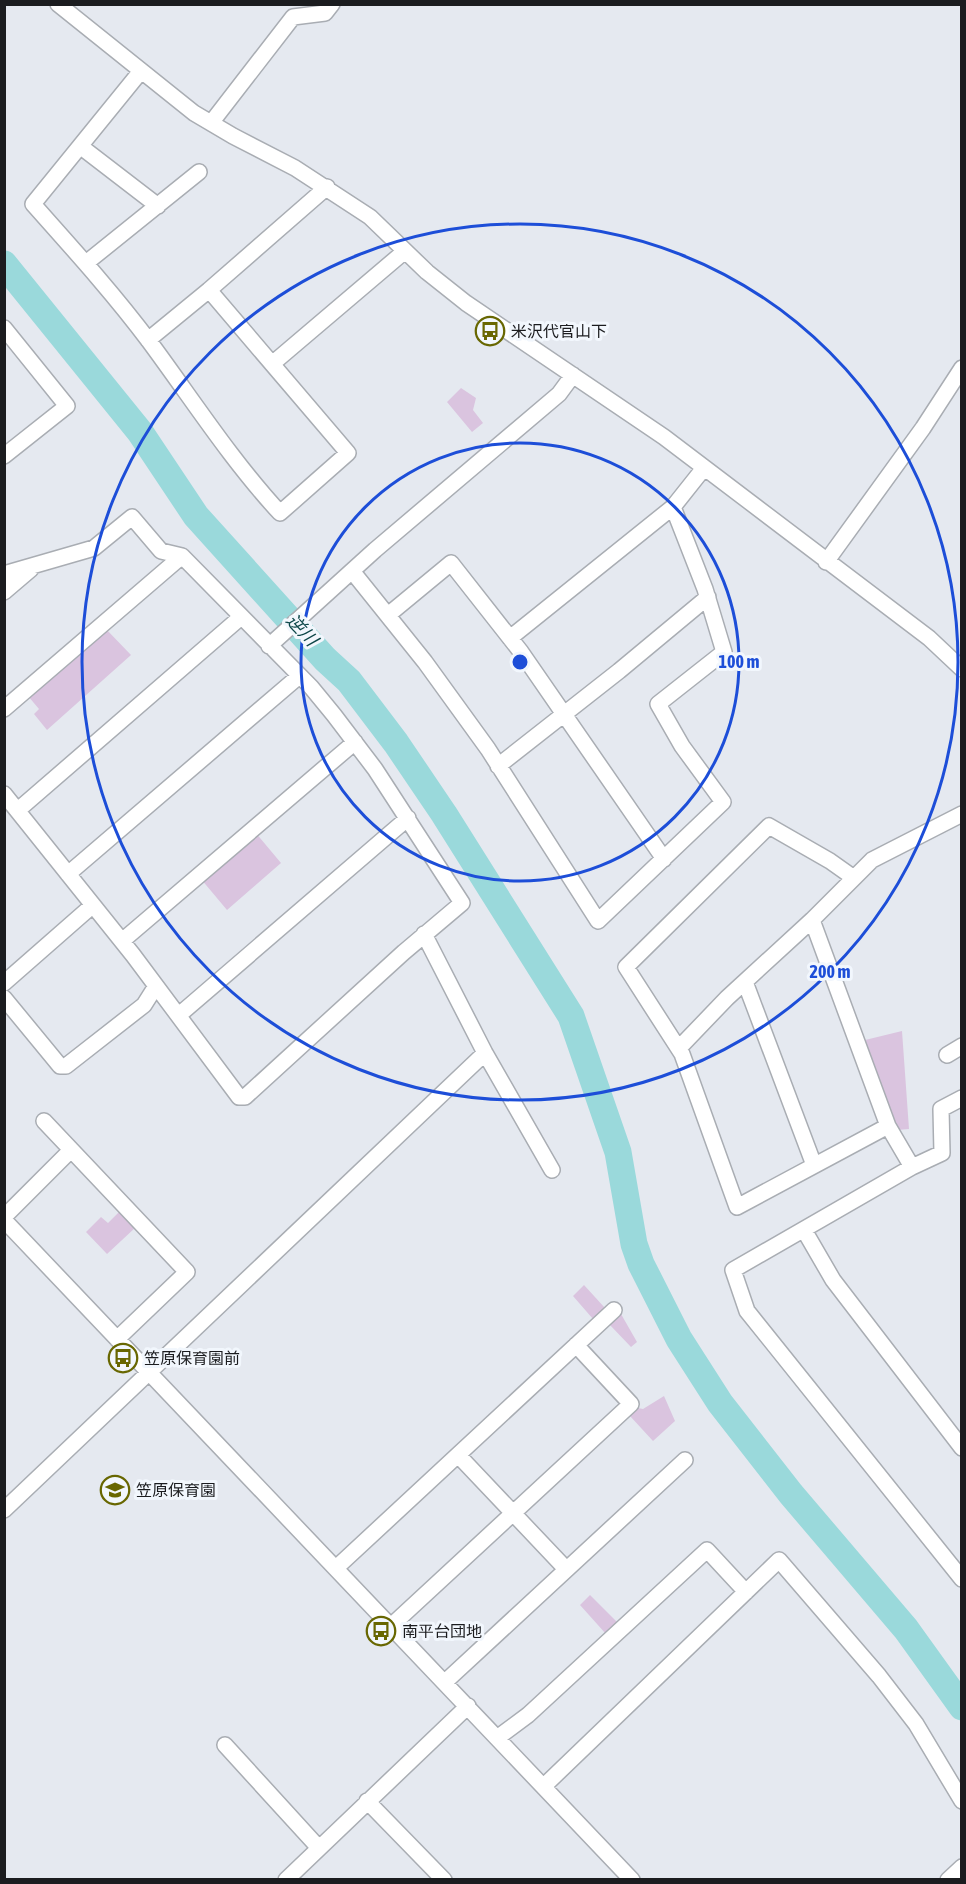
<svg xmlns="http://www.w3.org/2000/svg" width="966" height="1884" viewBox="0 0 966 1884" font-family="'Asap Condensed','Noto Sans JP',sans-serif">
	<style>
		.green { fill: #dac4df }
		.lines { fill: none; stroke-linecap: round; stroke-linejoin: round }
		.river { stroke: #9ad9db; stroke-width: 27 }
		.minor-casing { stroke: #a9adb3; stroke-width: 18 }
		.minor { stroke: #fff; stroke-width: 15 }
		.ring { fill: none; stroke: #1d4ed8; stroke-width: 3 }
		.labels { text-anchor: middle; stroke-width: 6; stroke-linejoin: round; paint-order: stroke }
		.poi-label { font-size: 16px; fill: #1b1c1f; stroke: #f2f7fd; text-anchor: start }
		.water-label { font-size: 18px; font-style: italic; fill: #0c4648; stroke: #f2f7fd }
		.centre { fill: #1d4ed8; stroke: #f2f7fd; stroke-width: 3 }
		.ring-label { font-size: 18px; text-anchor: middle; font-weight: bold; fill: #1d4ed8; stroke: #f2f7fd; stroke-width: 6; stroke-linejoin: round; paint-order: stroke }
	</style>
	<rect width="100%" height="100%" fill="#e5e9f0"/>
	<!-- green -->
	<path class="green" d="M461 388 476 398 473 410 483 423 472 432 447 402Z
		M105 628 131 655 47 730 34 714 39 709 28 696Z
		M255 832 281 863 227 910 201 879Z
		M902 1031 909 1129 897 1130 861 1041Z
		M120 1211 136 1227 107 1254 86 1232 101 1217 108 1223Z
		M584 1285 605 1308 593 1319 573 1296Z
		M621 1314 637 1342 631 1347 609 1324Z
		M664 1396 675 1421 653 1441 630 1416 638 1408 643 1409Z
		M590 1595 618 1623 606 1634 580 1605Z"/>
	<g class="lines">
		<!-- river -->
		<path class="river" d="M4 264 140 432 196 516 325 659 349 681 396 743 444 814 571 1016 618 1152 634 1244 641 1264 679 1339 720 1403 791 1494 906 1629 962 1707"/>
		<!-- minor casing -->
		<g class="minor-casing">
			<path id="minor" d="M58 4 194 113 233 136 295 168 370 217 427 272 466 303 664 437 929 638 962 669
				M141 71 33 204C73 249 113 293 149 341 192 399 231 460 280 513L348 453 209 290 148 340
				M211 123 293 17 325 13 332 4
				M80 146 158 206
				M86 263 199 172
				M209 290 327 187
				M4 328 67 406 4 456
				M272 364 405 251
				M826 562 923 428 962 368
				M352 571 425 662 488 749 598 921 723 802 682 746 658 704 724 652 705 589 673 507 704 468
				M4 574 94 548 132 517 161 551 182 556 311 687 334 715 375 769 462 903 404 952 245 1097H239L133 955 4 794
				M4 592 31 569
				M388 615 451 563 521 652 664 859
				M510 638 673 507
				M269 646 375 550 559 394 573 375
				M4 709 182 556
				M498 766 619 671 708 597
				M18 810 241 617
				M68 874 298 677
				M854 878 830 861 769 826 626 967 682 1054 737 1207 888 1126 812 920 872 860 962 814
				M424 934 485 1053 552 1170
				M122 941 355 742
				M745 982 814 1165
				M4 983 93 905
				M4 998 60 1066H66L144 1005 156 986
				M179 1015 408 818
				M679 1048 727 998 812 920
				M947 1055 962 1046
				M962 1098 941 1109 942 1153 912 1167 733 1270 747 1311 962 1579
				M44 1121 187 1272 117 1339
				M888 1126 912 1167
				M4 1217 71 1150
				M4 1220 632 1880
				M804 1230 833 1280 962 1448
				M458 1455 566 1569
				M4 1510 485 1053
				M336 1568 614 1310
				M391 1626 631 1404 576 1345
				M445 1682 685 1460
				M497 1738 528 1715 707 1550 746 1592
				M225 1745 319 1848
				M544 1786 779 1560 879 1676 916 1724 962 1801
				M367 1801 444 1880
				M286 1880 468 1706
				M948 1880 962 1867"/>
		</g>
		<!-- minor -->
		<use href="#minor" class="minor"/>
	</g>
	<!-- distance rings -->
	<g class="ring">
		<circle cx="520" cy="662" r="219"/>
		<circle cx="520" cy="662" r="438"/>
	</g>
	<!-- icons -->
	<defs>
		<g id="bus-ring" transform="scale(1.5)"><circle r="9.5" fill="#f2f7fd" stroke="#686701" stroke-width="1.5"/><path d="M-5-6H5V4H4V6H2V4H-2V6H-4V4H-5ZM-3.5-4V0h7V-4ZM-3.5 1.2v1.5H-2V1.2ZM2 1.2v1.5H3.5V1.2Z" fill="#686701"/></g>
		<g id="school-ring" transform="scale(1.5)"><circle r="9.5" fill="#f2f7fd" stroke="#686701" stroke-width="1.5"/><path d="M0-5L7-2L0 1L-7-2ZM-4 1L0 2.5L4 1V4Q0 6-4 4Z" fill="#686701"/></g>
	</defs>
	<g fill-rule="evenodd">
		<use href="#bus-ring" x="490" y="331"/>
		<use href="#bus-ring" x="123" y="1358"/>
		<use href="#school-ring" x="115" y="1490"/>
		<use href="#bus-ring" x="381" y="1631"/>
	</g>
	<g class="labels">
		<!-- poi labels -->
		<g class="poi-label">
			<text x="511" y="337">米沢代官山下</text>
			<text x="144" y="1364">笠原保育園前</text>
			<text x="136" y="1496">笠原保育園</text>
			<text x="402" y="1637">南平台団地</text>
		</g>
		<!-- water labels -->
		<g class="water-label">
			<text transform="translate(302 630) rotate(47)" y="6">逆川</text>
		</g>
	</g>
	<circle cx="520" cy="662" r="9" class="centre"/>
	<g class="ring-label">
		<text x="739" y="668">100 m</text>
		<text x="830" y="978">200 m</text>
	</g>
	<!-- border -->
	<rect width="966" height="1884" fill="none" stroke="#1b1c1f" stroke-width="12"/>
</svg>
